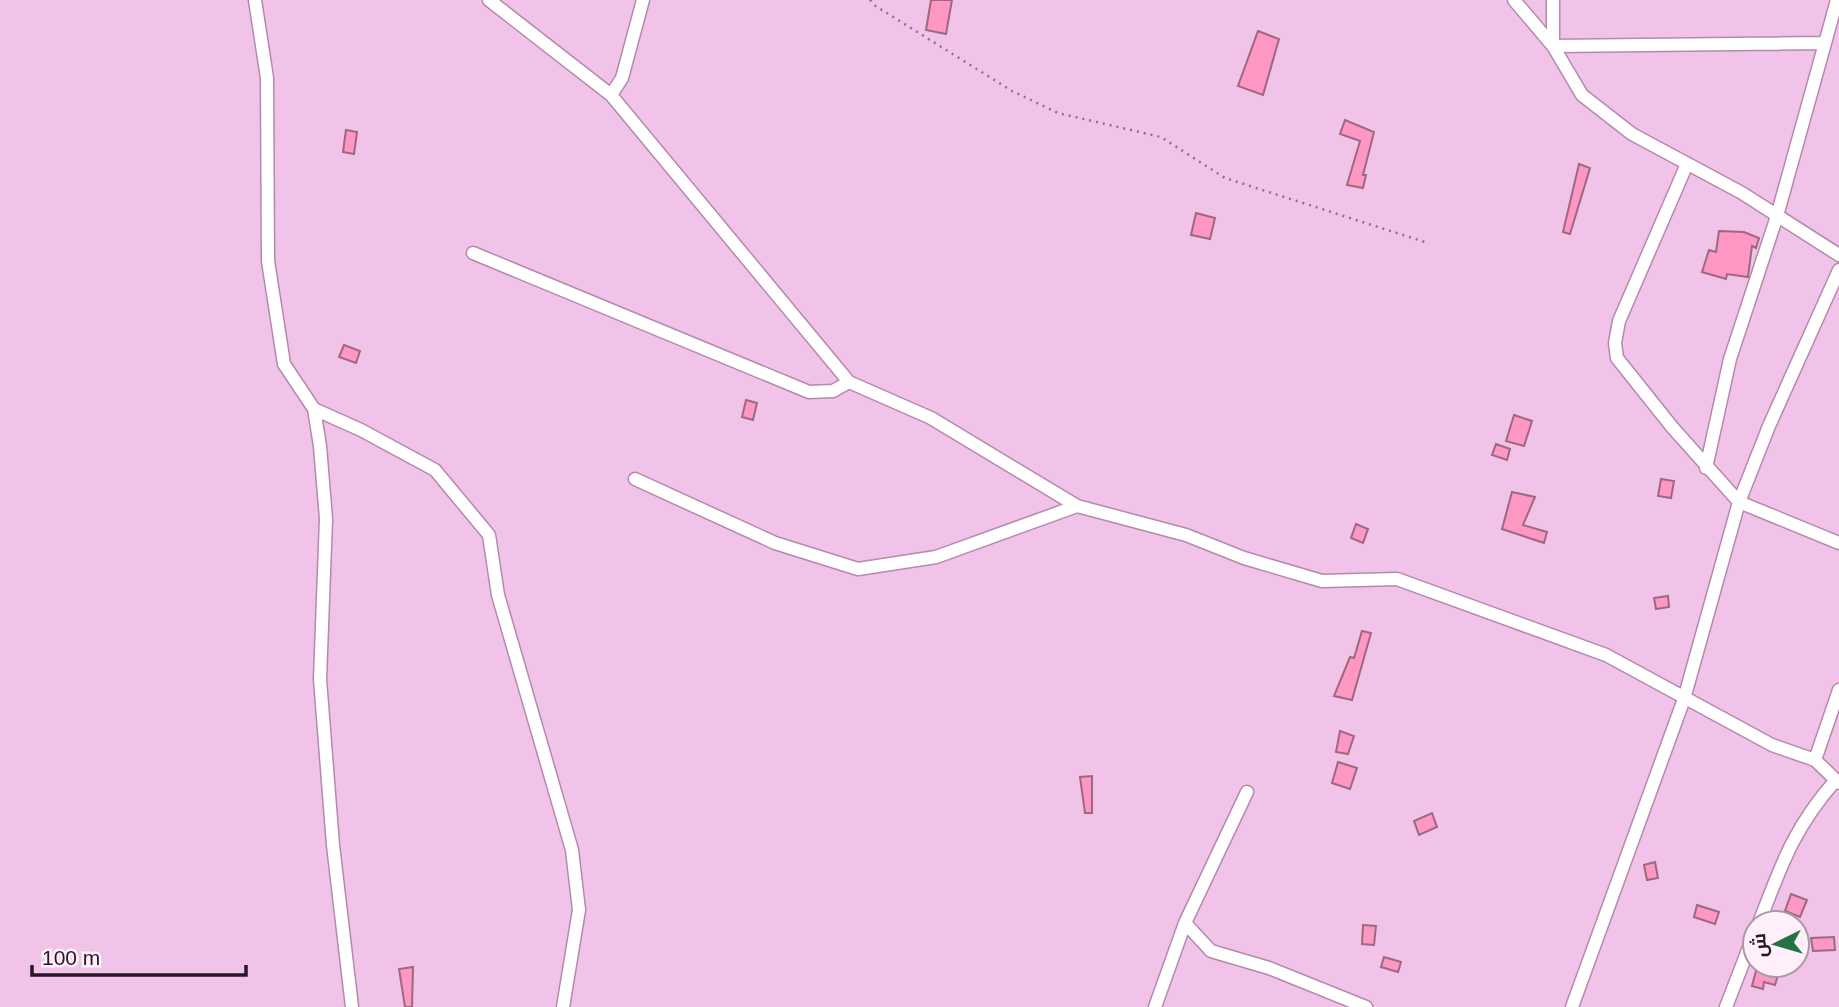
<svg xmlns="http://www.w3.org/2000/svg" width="1839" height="1007" viewBox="0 0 1839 1007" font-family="Helvetica,Cairo,sans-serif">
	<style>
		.building { fill: #fe97c3; stroke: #9d697e; stroke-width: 2 }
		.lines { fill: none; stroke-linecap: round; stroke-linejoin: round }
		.street-casing { stroke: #b589ac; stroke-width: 15 }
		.path { stroke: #8f7089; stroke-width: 2.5; stroke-dasharray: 2 5; stroke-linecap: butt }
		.street { stroke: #fff; stroke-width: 12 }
	</style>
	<rect width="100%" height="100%" fill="#f1c3e8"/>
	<!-- building -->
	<path class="building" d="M931 0H952L946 34 926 30Z
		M1258 31 1279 39 1263 95 1238 86Z
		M1345 120 1374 132 1363 175H1366L1363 188 1347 185 1360 141 1340 134Z
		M346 130 357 132 354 154 343 152Z
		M1579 164 1590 168 1570 234 1563 232Z
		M1196 213 1215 218 1210 239 1191 235Z
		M1719 231 1744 232 1759 238 1756 248 1752 246 1748 277 1727 274 1726 279 1702 272 1709 250 1716 252Z
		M344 345 360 351 356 363 339 357Z
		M746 400 757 403 753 420 742 417Z
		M1514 415 1532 421 1524 446 1506 441Z
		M1496 444 1510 449 1507 460 1492 455Z
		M1661 479 1674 481 1671 498 1658 496Z
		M1512 492 1535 497 1523 525 1547 532 1544 543 1502 529Z
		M1356 524 1368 529 1363 543 1351 538Z
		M1668 596 1669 607 1656 609 1654 598Z
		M1362 631 1371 633 1352 700 1334 696 1350 657 1354 658Z
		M1340 731 1354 736 1348 754 1336 752Z
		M1338 762 1357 768 1350 789 1332 783Z
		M1092 776V813H1085L1080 777Z
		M1432 813 1437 827 1419 835 1414 821Z
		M1655 862 1658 878 1647 880 1644 865Z
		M1791 894 1807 900 1800 917 1785 911Z
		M1697 905 1719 912 1715 924 1694 917Z
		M1363 925 1376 926 1374 945 1362 944Z
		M1834 937 1835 950 1813 951 1811 938Z
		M1384 957 1401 962 1398 972 1381 967Z
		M413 967 412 1007H405L399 969Z
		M1757 967 1778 975 1775 985 1764 982 1763 989 1752 986Z"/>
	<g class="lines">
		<!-- street casing -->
		<g class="street-casing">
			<path id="street" d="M255 0 267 78 268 261 284 364 314 409 320 446 326 519 320 679 333 845 352 1007
				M489 0 611 95 849 382 931 418 1077 506
				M1514 0 1553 46 1582 95 1632 134 1742 193 1839 255
				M1553 0V46L1823 43
				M611 95 622 78 643 0
				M1687 164 1619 321 1615 343 1617 358 1672 427 1739 502 1839 543
				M473 253 809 392 833 391 849 382
				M314 409 361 430 435 470 489 535 498 595 572 850 579 910 563 1007
				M1706 468 1730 359 1777 216 1837 0
				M635 479 775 543 858 569 936 557 1077 506 1186 535 1244 558 1322 581 1397 579 1606 655 1772 745 1815 760 1839 783
				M1815 760 1839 690
				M1247 792 1185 923 1211 951 1269 968 1366 1007
				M1759 923C1781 866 1793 829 1835 781
				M1155 1007 1185 923
				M1572 1007 1684 699 1739 502 1769 426 1839 270
				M1726 1007 1755 932"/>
		</g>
		<!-- path -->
		<path class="path" d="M870 0 874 5 1012 91 1058 113 1161 137 1225 178 1428 243"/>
		<!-- street -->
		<use href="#street" class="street"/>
	</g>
	<!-- north arrow -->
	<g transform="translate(1776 944) rotate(265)"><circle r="33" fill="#feeffb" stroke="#a899a5" stroke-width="2"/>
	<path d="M0-5L12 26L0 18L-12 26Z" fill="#247343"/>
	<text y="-10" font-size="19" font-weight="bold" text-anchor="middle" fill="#281825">ش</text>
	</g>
	<!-- scale -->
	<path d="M32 965v10h214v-10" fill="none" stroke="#281825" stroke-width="3.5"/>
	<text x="42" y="965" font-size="21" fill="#281825" stroke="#feeffb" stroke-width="5" paint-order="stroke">100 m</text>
</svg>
